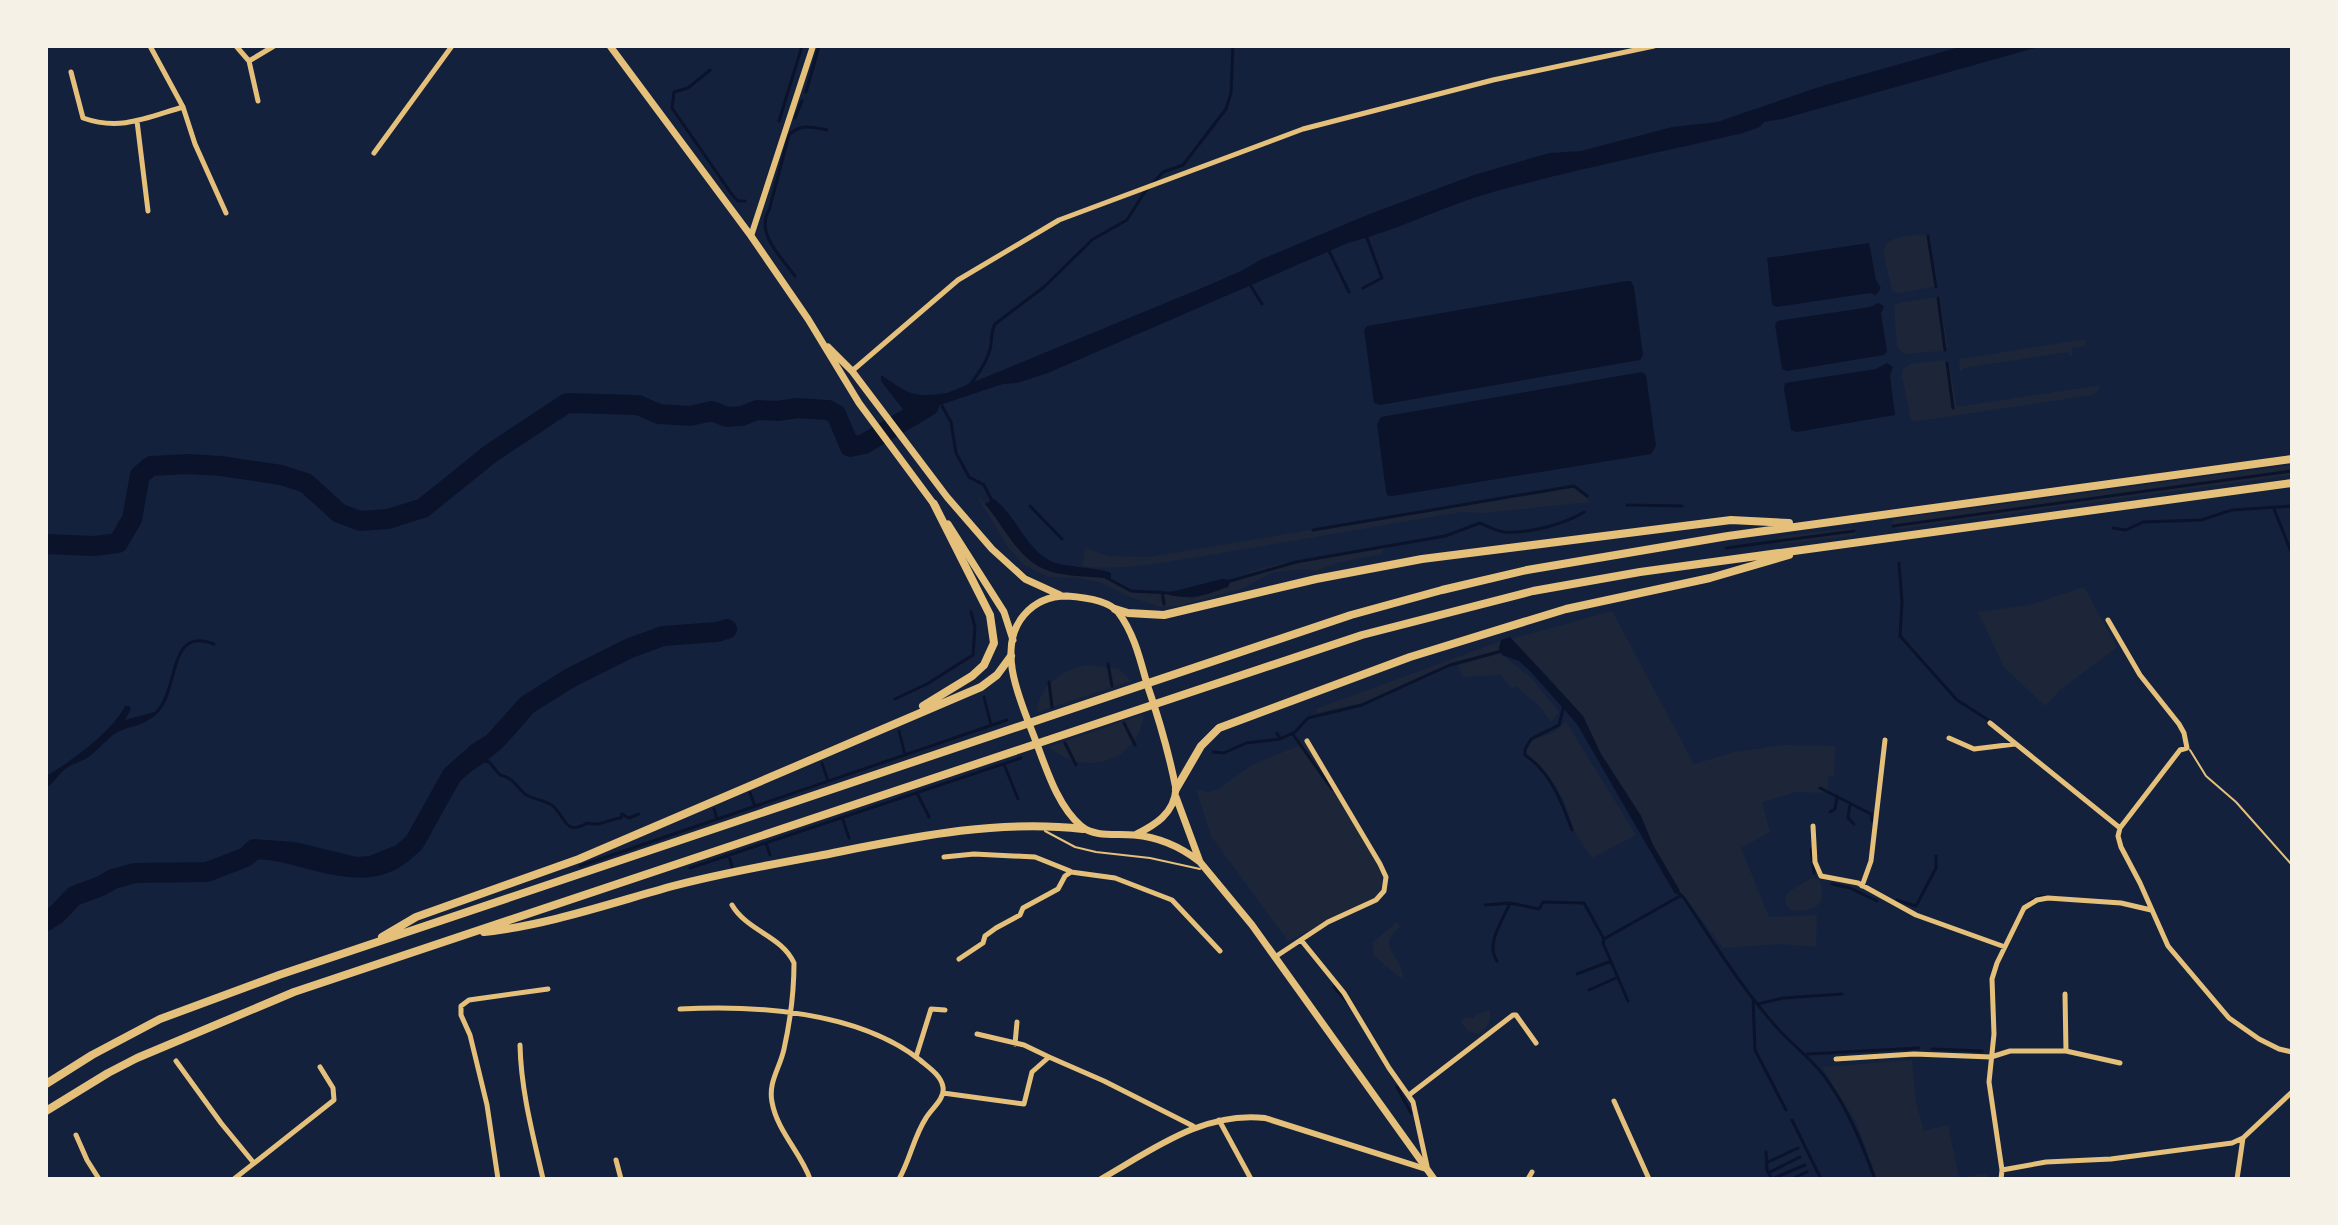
<svg xmlns="http://www.w3.org/2000/svg" width="2338" height="1225" viewBox="0 0 2338 1225" font-family="Signika,sans-serif">
	<style>
		.green { fill: #1d2539 }
		.water { fill: #0b132b }
		.lines { fill: none; stroke-linecap: round; stroke-linejoin: round }
		.stream { stroke: #0b132b; stroke-width: 3 }
		.river { stroke: #0b132b; stroke-width: 20 }
		.service { stroke: #e5c07b; stroke-width: 2 }
		.minor { stroke: #e5c07b; stroke-width: 5 }
		.tertiary { stroke: #e5c07b; stroke-width: 6 }
		.primary { stroke: #e5c07b; stroke-width: 7 }
		.motorway { stroke: #e5c07b; stroke-width: 8 }
	</style>
	<rect width="100%" height="100%" fill="#14213d"/>
	<!-- green -->
	<path class="green" d="M1930 235 1938 286 1900 293 1892 291 1883 250C1890 233 1914 236 1930 235Z
		M1940 297 1948 348 1942 351 1904 354 1897 347 1894 306 1903 302Z
		M2086 339 2085 346 2072 348V356H2069L2068 352 1964 368 1961 372 1959 370 1960 359Z
		M1944 360 1949 363 1957 407 2101 385 2098 391 2092 395 1919 421 1911 420 1902 376 1903 369 1910 364Z
		M2292 465V475L1898 529 1892 524 1894 519Z
		M1574 486 1587 496 1589 502 1484 513 1461 512 1199 557C1160 563 1119 571 1082 566L1085 548 1108 556 1149 557Z
		M975 493 1050 572 1111 579 1131 591 1144 593 1159 591 1192 599 1228 587V583C1250 563 1351 552 1384 548L1382 554 1336 563 1317 571 1301 569 1271 573 1244 588 1179 606 1161 607 1130 597 1102 583 1080 578 1048 577 1023 564 1008 547Z
		M1853 528 1857 533 1854 536 1778 544 1777 539 1783 536Z
		M2084 587 2117 647 2061 689 2045 706 2004 667 1978 612 2029 605Z
		M1612 611 1694 764 1735 752 1781 745 1835 746 1834 776 1828 777V793L1796 792 1762 802 1770 832 1741 848 1769 917 1817 915 1816 947 1781 944 1723 948 1680 891 1653 845 1641 816 1601 754 1583 716 1542 670 1511 639Z
		M1501 641 1500 650 1432 671 1362 703 1317 713 1316 709Z
		M1501 653 1532 679 1559 712 1551 722 1541 708 1516 686 1511 688 1501 675 1462 677 1458 665Z
		M1089 665 1119 669 1131 681 1037 712C1039 685 1064 668 1089 665Z
		M1144 714C1137 764 1084 777 1049 747Z
		M1565 720 1636 835 1592 858 1575 833 1563 798 1547 775 1526 752 1531 742C1543 734 1560 735 1565 720Z
		M1305 743 1378 866C1384 879 1384 889 1374 899L1288 941 1211 836 1196 789 1208 792 1218 789 1252 765Z
		M1811 878 1819 879 1822 889 1821 902C1812 911 1802 912 1790 910L1785 902 1787 893Z
		M1397 922 1400 927C1373 948 1405 956 1403 980L1374 956 1372 943Z
		M1490 1010C1491 1022 1488 1027 1479 1034L1468 1031 1461 1022 1465 1017 1473 1018 1477 1014Z
		M1912 1060 1916 1102 1924 1131 1948 1125 1959 1178 1987 1173V1179H1877L1857 1124 1822 1067Z"/>
	<!-- water -->
	<path class="water" d="M1963 46H2042L1782 119 1764 122 1760 127 1743 133C1658 153 1571 170 1486 194 1439 208 1396 231 1348 243L1048 373 1017 383 1003 384 925 410 922 417 912 421 881 381V375C910 394 912 398 947 393L1209 285 1243 270 1260 260 1367 215 1474 175 1549 153 1581 151 1672 127 1717 122 1822 86Z
		M1869 243 1876 280 1881 288 1876 295 1870 293 1776 307 1772 304 1767 258Z
		M1626 281H1631L1634 287 1643 355 1640 360 1380 405 1374 403 1364 330 1367 326Z
		M1878 303 1884 306 1881 314 1887 351 1884 355 1787 371 1782 369 1775 325 1777 321 1870 307Z
		M1887 363 1893 367 1890 376 1895 415 1797 432 1791 430 1784 389 1785 383 1876 369Z
		M1642 372 1646 375 1656 446 1651 454 1393 496H1388L1386 492 1377 424 1381 417Z
		M994 499C1016 515 1025 547 1049 560 1062 568 1094 566 1111 573V579C1092 576 1066 577 1049 571 1018 561 1005 527 985 504Z
		M1222 579 1231 580 1228 587C1204 595 1195 600 1169 595L1171 592Z
		M1510 637 1583 716 1601 754 1641 816 1653 845 1680 891 1675 894 1577 724 1531 672 1519 661 1502 655 1499 648 1501 640Z
		M545 694C529 719 512 740 489 759 478 768 464 774 455 785 440 802 437 828 424 845 374 909 309 860 246 857L261 854 316 859 355 872 375 870 399 859 415 841 418 829 454 778 488 750 493 740 502 735 531 710 539 696Z
		M125 706H129L131 709 125 720 154 712C148 727 129 725 116 733 105 740 98 751 87 758 79 763 71 764 64 770 57 776 54 783 46 788V776C70 762 112 732 125 706Z"/>
	<g class="lines">
		<!-- stream -->
		<path class="stream" d="M710 70 688 88 674 92 672 108 733 196 738 201H745
			M806 92 819 46
			M795 118 802 101
			M779 121 802 46
			M1928 236 1936 287
			M1328 249 1349 292
			M795 276C782 258 755 233 769 210L789 135C800 123 813 127 827 130
			M1249 283 1262 304
			M1363 288 1382 278 1367 238
			M1938 298 1945 350
			M1947 363 1953 408
			M968 387C978 375 989 360 991 344 992 336 991 332 995 324L1044 287 1093 239 1127 220 1144 193 1163 172 1183 165 1226 109 1231 93 1233 46
			M942 406 951 422 956 453 969 477 984 485 993 503
			M1627 505 1682 506
			M1030 506 1062 539
			M2274 509 2292 554
			M1893 526 2292 471
			M2113 528 2126 530 2143 522 2201 520 2232 510 2292 506
			M1313 530 1574 486 1587 496
			M1726 548 1854 531
			M1899 563 1902 602 1900 636 1957 700 1990 721
			M1107 578 1131 591 1172 593
			M1230 581 1296 562 1445 536 1480 523C1487 526 1496 531 1504 532 1528 534 1565 524 1584 512
			M1162 592 1164 604
			M1108 664 1112 686
			M1049 682 1052 707
			M984 697 991 725
			M895 699 927 684 973 655 975 627 971 612
			M1564 705 1559 725 1531 739 1525 749V755C1551 772 1562 803 1572 830
			M149 718C183 700 163 624 214 644
			M1124 723 1135 745
			M899 731 905 755
			M1277 733 1280 739 1295 732 1308 718 1362 705 1450 665 1502 651
			M1292 733 1332 789
			M1065 743 1076 765
			M1213 752 1224 753 1246 743 1280 739
			M485 761 489 762 500 775C512 777 516 786 525 794 532 800 546 799 554 807 566 819 566 836 587 823 601 827 608 819 621 818L622 814 629 818 639 814
			M822 763 828 781
			M1004 764 1018 799
			M1820 788 1871 814 1872 821
			M750 793 755 806
			M917 793 929 817
			M1850 803 1848 818 1854 824
			M714 809 717 819
			M1830 812 1835 809 1837 796
			M842 817 849 838
			M766 843 770 855
			M1811 849 1814 873
			M729 855 732 867
			M580 866 1007 720
			M690 868 1021 758
			M1832 884 1850 888 1877 901
			M1677 892 1684 898C1714 943 1743 991 1781 1032 1796 1048 1814 1061 1827 1080 1849 1111 1862 1144 1875 1179
			M1897 900 1916 906 1936 868V856
			M2030 901 2042 896
			M1485 905 1510 903 1539 909 1543 902 1584 903 1604 939 1680 896
			M1604 939 1603 943 1628 1001
			M1497 961C1485 944 1503 920 1510 903
			M1577 974 1611 961
			M1334 987 1346 1001
			M1589 990 1618 977
			M1753 998 1755 1050 1786 1110
			M1758 1004 1783 998 1842 994
			M1932 1049 1982 1051
			M1807 1054 1919 1048
			M1397 1087 1411 1113
			M1792 1120 1821 1179
			M1766 1152 1767 1170 1772 1179
			M1768 1162 1798 1148
			M1768 1173 1800 1157
			M1772 1179 1805 1165
			M1791 1179 1807 1172
			M1810 1179 1811 1178"/>
		<!-- river -->
		<path class="river" d="M46 544 94 546 118 543 132 519 140 475 151 466 188 464 221 466 281 475 306 483 339 513 360 521 388 519 423 508 490 454 567 403 638 405 659 414 690 416 712 411 727 417 742 416 757 410 778 411 797 408 828 410 836 414 850 447 864 444 929 406
			M46 921 57 914 74 896 101 886 113 879 135 873 207 872 246 857 254 849 294 852 356 867 371 866 401 854 414 843 452 775 478 752 493 743 527 705 570 678 630 648 663 636 717 632 727 629"/>
		<!-- service -->
		<path class="service" d="M2190 750 2206 776 2236 802 2292 865
			M1045 831 1075 847 1096 852 1150 858 1200 869"/>
		<!-- minor -->
		<path class="minor" d="M150 46 183 107 195 144 226 213
			M236 46 249 61 258 101
			M249 61 274 46
			M71 72 83 118C120 131 146 118 183 107
			M137 121 148 211
			M374 153 452 46
			M852 371 958 280 1059 220 1303 129 1493 80 1654 46
			M2108 620 2140 675 2179 724 2184 733 2187 748 2180 750 2120 828 2118 836 2121 847 2140 883 2168 946 2229 1018 2259 1039 2279 1049 2292 1052
			M1990 723 2120 828
			M1949 738 1974 749 2015 744
			M1813 826 1815 862 1821 876 1858 883 1916 915 2005 947
			M944 857 974 854 1035 857 1070 871
			M1862 886 1871 861 1885 740
			M732 905C747 931 782 936 794 963 794 991 790 1022 784 1049 780 1068 768 1082 772 1102 777 1131 801 1153 810 1179
			M1301 940 1344 993 1389 1068 1413 1102 1427 1166
			M1275 957 1328 922 1376 900 1384 891 1386 877 1380 864 1307 741
			M959 959 983 943 985 936 996 928 1020 915 1023 908 1058 889 1065 876 1071 872 1115 878 1172 900 1220 951
			M2065 994 2066 1051
			M680 1009C756 1005 857 1011 920 1060 928 1067 941 1075 943 1087 945 1099 932 1108 926 1118 914 1136 910 1160 899 1179
			M977 1034 1024 1045 1049 1057
			M1015 1044 1017 1022
			M520 1045C521 1091 533 1135 543 1179
			M916 1057 931 1009 945 1010
			M1836 1059 1914 1054 1991 1057 2010 1051H2066L2120 1063
			M176 1061 221 1123 253 1162
			M943 1093 1024 1104 1032 1072 1049 1057 1104 1081 1193 1126
			M1409 1095 1513 1015H1516L1536 1043
			M1614 1101 1649 1179
			M1219 1120 1251 1179
			M76 1135 87 1160 99 1179
			M616 1160 621 1179
			M2002 1170 1989 1082 1994 1034 1992 979 1997 963 2024 908 2037 900 2048 898 2121 903 2151 910
			M234 1179 334 1100 333 1088 320 1067
			M498 1179 487 1105 470 1035 461 1015V1006L469 1000 548 989
			M1528 1179 1532 1172
			M2001 1179 2002 1170 2046 1162 2111 1159 2232 1143 2243 1138 2292 1092
			M2237 1179 2243 1138"/>
		<!-- tertiary -->
		<path class="tertiary" d="M751 236 813 46
			M1101 1179C1152 1150 1203 1111 1265 1118L1426 1169"/>
		<!-- primary -->
		<path class="primary" d="M610 46 751 236 808 319 859 403 936 507
			M828 347 852 371 947 497 992 549 1025 579 1060 595
			M948 524 1004 612 1013 640
			M1176 797 1200 862 1252 925 1434 1179
			M1135 835C1155 825 1174 814 1176 789 1169 753 1159 719 1147 684 1140 659 1134 633 1118 612 1108 600 1081 597 1067 596 1050 596 1035 602 1024 615 993 651 1025 710 1038 747 1048 774 1059 807 1081 826 1095 838 1118 833 1134 835 1159 837 1181 847 1200 862"/>
		<!-- motorway -->
		<path class="motorway" d="M1115 609 1128 613 1164 615 1316 579 1422 559 1731 520 1789 523
			M923 706 972 676 984 665 994 643 990 615 934 504
			M1176 789 1201 746 1219 728 1410 657 1566 609 1710 578 1789 555
			M484 932C548 925 611 903 673 886 722 873 773 864 823 855 909 838 995 819 1083 829
			M382 937 416 917 579 859 981 687 997 675 1011 656
			M46 1084 92 1055 160 1019 279 975 1351 615 1442 590 1527 570 1728 536 2292 459
			M46 1111 108 1073 137 1058 294 992 1362 635 1533 591 1640 572 2292 483"/>
	</g>
	<!-- border -->
	<rect width="2338" height="1225" fill="none" stroke="#f6f1e7" stroke-width="96"/>
</svg>
